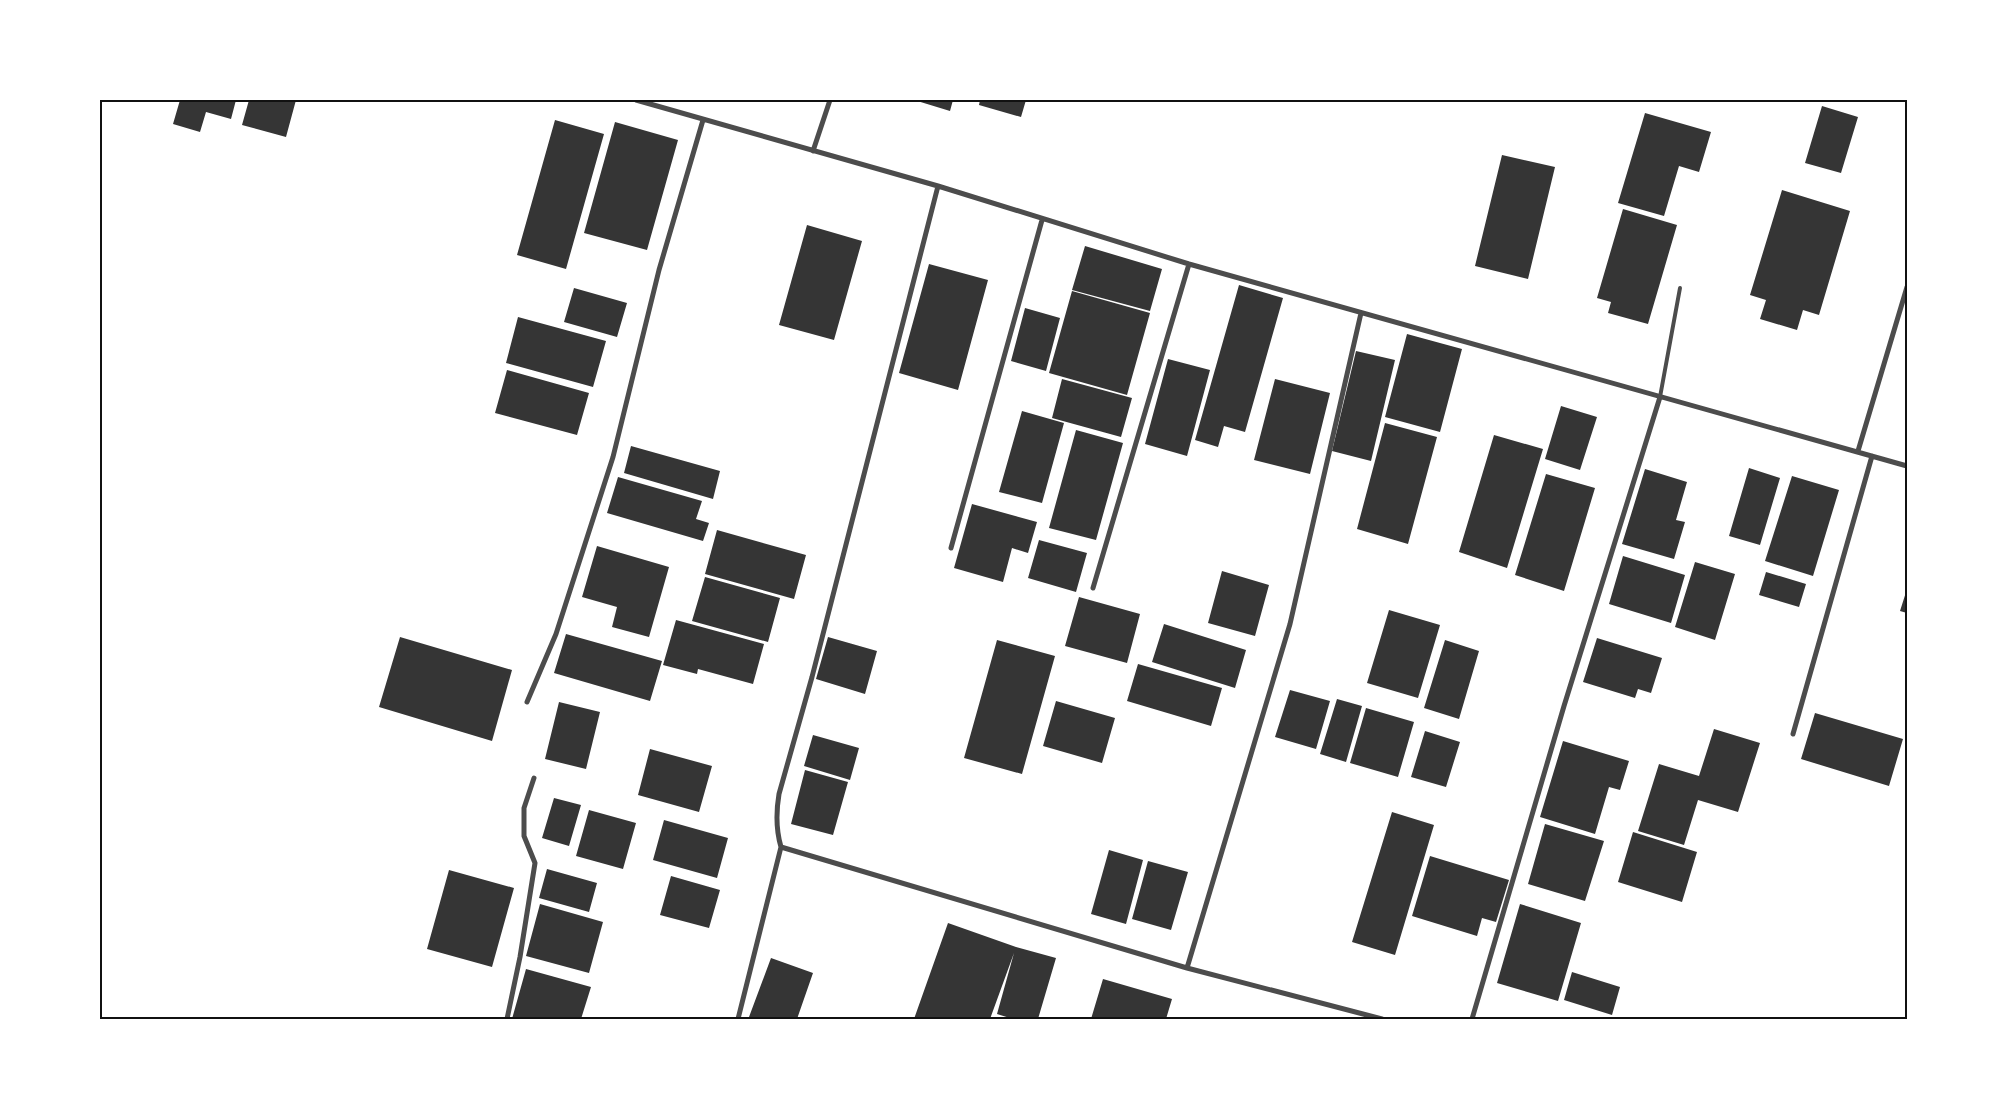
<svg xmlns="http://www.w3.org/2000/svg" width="2007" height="1119" viewBox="0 0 2007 1119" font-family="'Exo 2',sans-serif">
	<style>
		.building { fill: #353535 }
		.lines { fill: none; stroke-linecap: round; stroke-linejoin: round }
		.service { stroke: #4c4c4c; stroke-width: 4 }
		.minor { stroke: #4c4c4c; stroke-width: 5 }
		.neatline { fill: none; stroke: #111; stroke-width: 2 }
	</style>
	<rect width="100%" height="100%" fill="#fff"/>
	<!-- building -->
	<path class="building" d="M180 100H236L231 119 206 112 200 132 173 124Z
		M249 100H296L286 137 242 125Z
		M914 100H953L950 111Z
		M980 100H1026L1021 117 979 105Z
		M1822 106 1858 117 1841 173 1805 163Z
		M1645 113 1711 132 1699 172 1679 166 1664 216 1618 203Z
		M555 120 604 134 566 269 517 255Z
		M615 122 678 140 647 250 584 233Z
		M1502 155 1555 167 1528 279 1475 266Z
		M1782 190 1850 211 1819 315 1803 310 1797 330 1760 319 1766 300 1750 295Z
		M1623 209 1677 225 1648 324 1608 313 1611 302 1597 298Z
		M807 225 862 241 834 340 779 325Z
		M1085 246 1162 269 1150 311 1072 290Z
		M929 264 988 280 958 390 899 373Z
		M1239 285 1283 298 1245 432 1224 426 1218 447 1195 440Z
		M574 288 627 303 617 337 564 322Z
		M1072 291 1150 313 1127 395 1049 373Z
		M1025 308 1060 318 1046 371 1011 361Z
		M518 317 606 341 593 387 506 363Z
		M1407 334 1462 349 1440 432 1385 417Z
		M1356 351 1395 360 1371 461 1332 451Z
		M1168 359 1210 370 1187 456 1145 444Z
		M507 370 589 393 577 435 495 413Z
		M1062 379 1132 398 1121 437 1052 418Z
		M1275 379 1330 393 1310 474 1254 460Z
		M1561 406 1597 417 1580 470 1545 459Z
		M1022 411 1064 423 1042 503 999 492Z
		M1385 423 1437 437 1408 544 1357 529Z
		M1076 430 1123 443 1096 540 1049 528Z
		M1494 435 1543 449 1507 568 1459 552Z
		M631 446 720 471 713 499 624 473Z
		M1749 468 1780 478 1760 545 1729 536Z
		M1645 469 1687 482 1676 520 1685 522 1674 559 1622 544Z
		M1546 474 1595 488 1564 591 1515 575Z
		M1792 476 1839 490 1813 576 1765 561Z
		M618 477 702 501 696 519 709 523 703 541 607 513Z
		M972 504 1037 522 1028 553 1012 548 1003 582 954 568Z
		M717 530 806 555 794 599 705 574Z
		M1039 540 1087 553 1076 592 1028 578Z
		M597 546 669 567 649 637 612 627 617 607 582 597Z
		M1623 556 1685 575 1671 623 1609 604Z
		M1695 562 1735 574 1715 640 1675 627Z
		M1222 571 1269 585 1255 636 1208 623Z
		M1766 572 1806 584 1799 607 1759 595Z
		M705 577 780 598 768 642 692 621Z
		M1907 589V613L1900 611Z
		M1079 597 1140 614 1127 663 1065 646Z
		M1389 610 1440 625 1418 698 1367 683Z
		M676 620 764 644 753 684 698 669 697 674 663 665Z
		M1164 624 1246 650 1235 688 1152 662Z
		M566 634 662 661 650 701 554 673Z
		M400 637 512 670 492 741 379 707Z
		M828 637 877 651 865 694 816 679Z
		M1597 638 1662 658 1651 693 1638 689 1635 698 1583 682Z
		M997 640 1055 656 1022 774 964 758Z
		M1445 640 1479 651 1459 719 1424 708Z
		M1138 664 1222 688 1211 726 1127 701Z
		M1290 690 1330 701 1316 749 1275 737Z
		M1337 699 1362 706 1346 762 1320 754Z
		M1056 701 1115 718 1102 763 1043 746Z
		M559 702 600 712 586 769 545 759Z
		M1366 708 1414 722 1398 777 1350 763Z
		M1815 713 1903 739 1889 786 1801 759Z
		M1714 729 1760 743 1738 812 1698 800 1684 845 1638 831 1659 764 1699 776Z
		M1425 731 1460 742 1446 787 1411 777Z
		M813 735 859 748 850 780 804 766Z
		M1563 741 1629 761 1620 790 1609 787 1595 834 1540 817Z
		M650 749 712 766 699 812 638 795Z
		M805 770 848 782 833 835 791 824Z
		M554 798 581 805 569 846 542 838Z
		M589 810 636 823 623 869 576 856Z
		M1392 812 1434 825 1395 955 1352 942Z
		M664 820 728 838 717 878 653 860Z
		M1545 824 1604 841 1585 901 1528 884Z
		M1633 832 1697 852 1682 902 1618 882Z
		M1109 850 1143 860 1126 924 1091 914Z
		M1430 856 1509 880 1496 922 1482 918 1477 936 1412 916Z
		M1148 861 1188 872 1171 930 1132 919Z
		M547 869 597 883 589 912 539 898Z
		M449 870 514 888 492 967 427 949Z
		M671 876 720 890 709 928 660 915Z
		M540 904 603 922 589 973 526 956Z
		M1520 904 1581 923 1558 1001 1497 983Z
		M948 923 1016 947 1056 958 1038 1019H1013L997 1014 1014 953 990 1019H914Z
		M771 958 813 973 797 1019H753L749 1017Z
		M526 969 591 987 581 1019H512Z
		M1572 972 1620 987 1612 1015 1564 1000Z
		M1103 979 1172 999 1166 1019H1091Z"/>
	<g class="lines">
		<!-- service -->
		<path class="service" d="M1660 397 1680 288"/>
		<!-- minor -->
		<path class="minor" d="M636 100 938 186 1189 264 1907 466
			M813 151 830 100
			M1858 451 1907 287
			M951 548 1042 220
			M1093 588 1189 264
			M527 702 556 634 613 457 659 270 703 120
			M1793 734 1872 456
			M781 847 1187 968 1382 1019
			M1187 968 1290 624 1361 313
			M507 1019 520 957 535 863 524 836V808L534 778
			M738 1019 781 847C776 830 776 812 779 794L812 677 938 186
			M1472 1019 1564 706 1660 397"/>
	</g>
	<!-- border -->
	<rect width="2007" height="1119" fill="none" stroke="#ffffff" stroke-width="202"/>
	<rect x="101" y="101" width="1805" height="917" class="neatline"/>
</svg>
